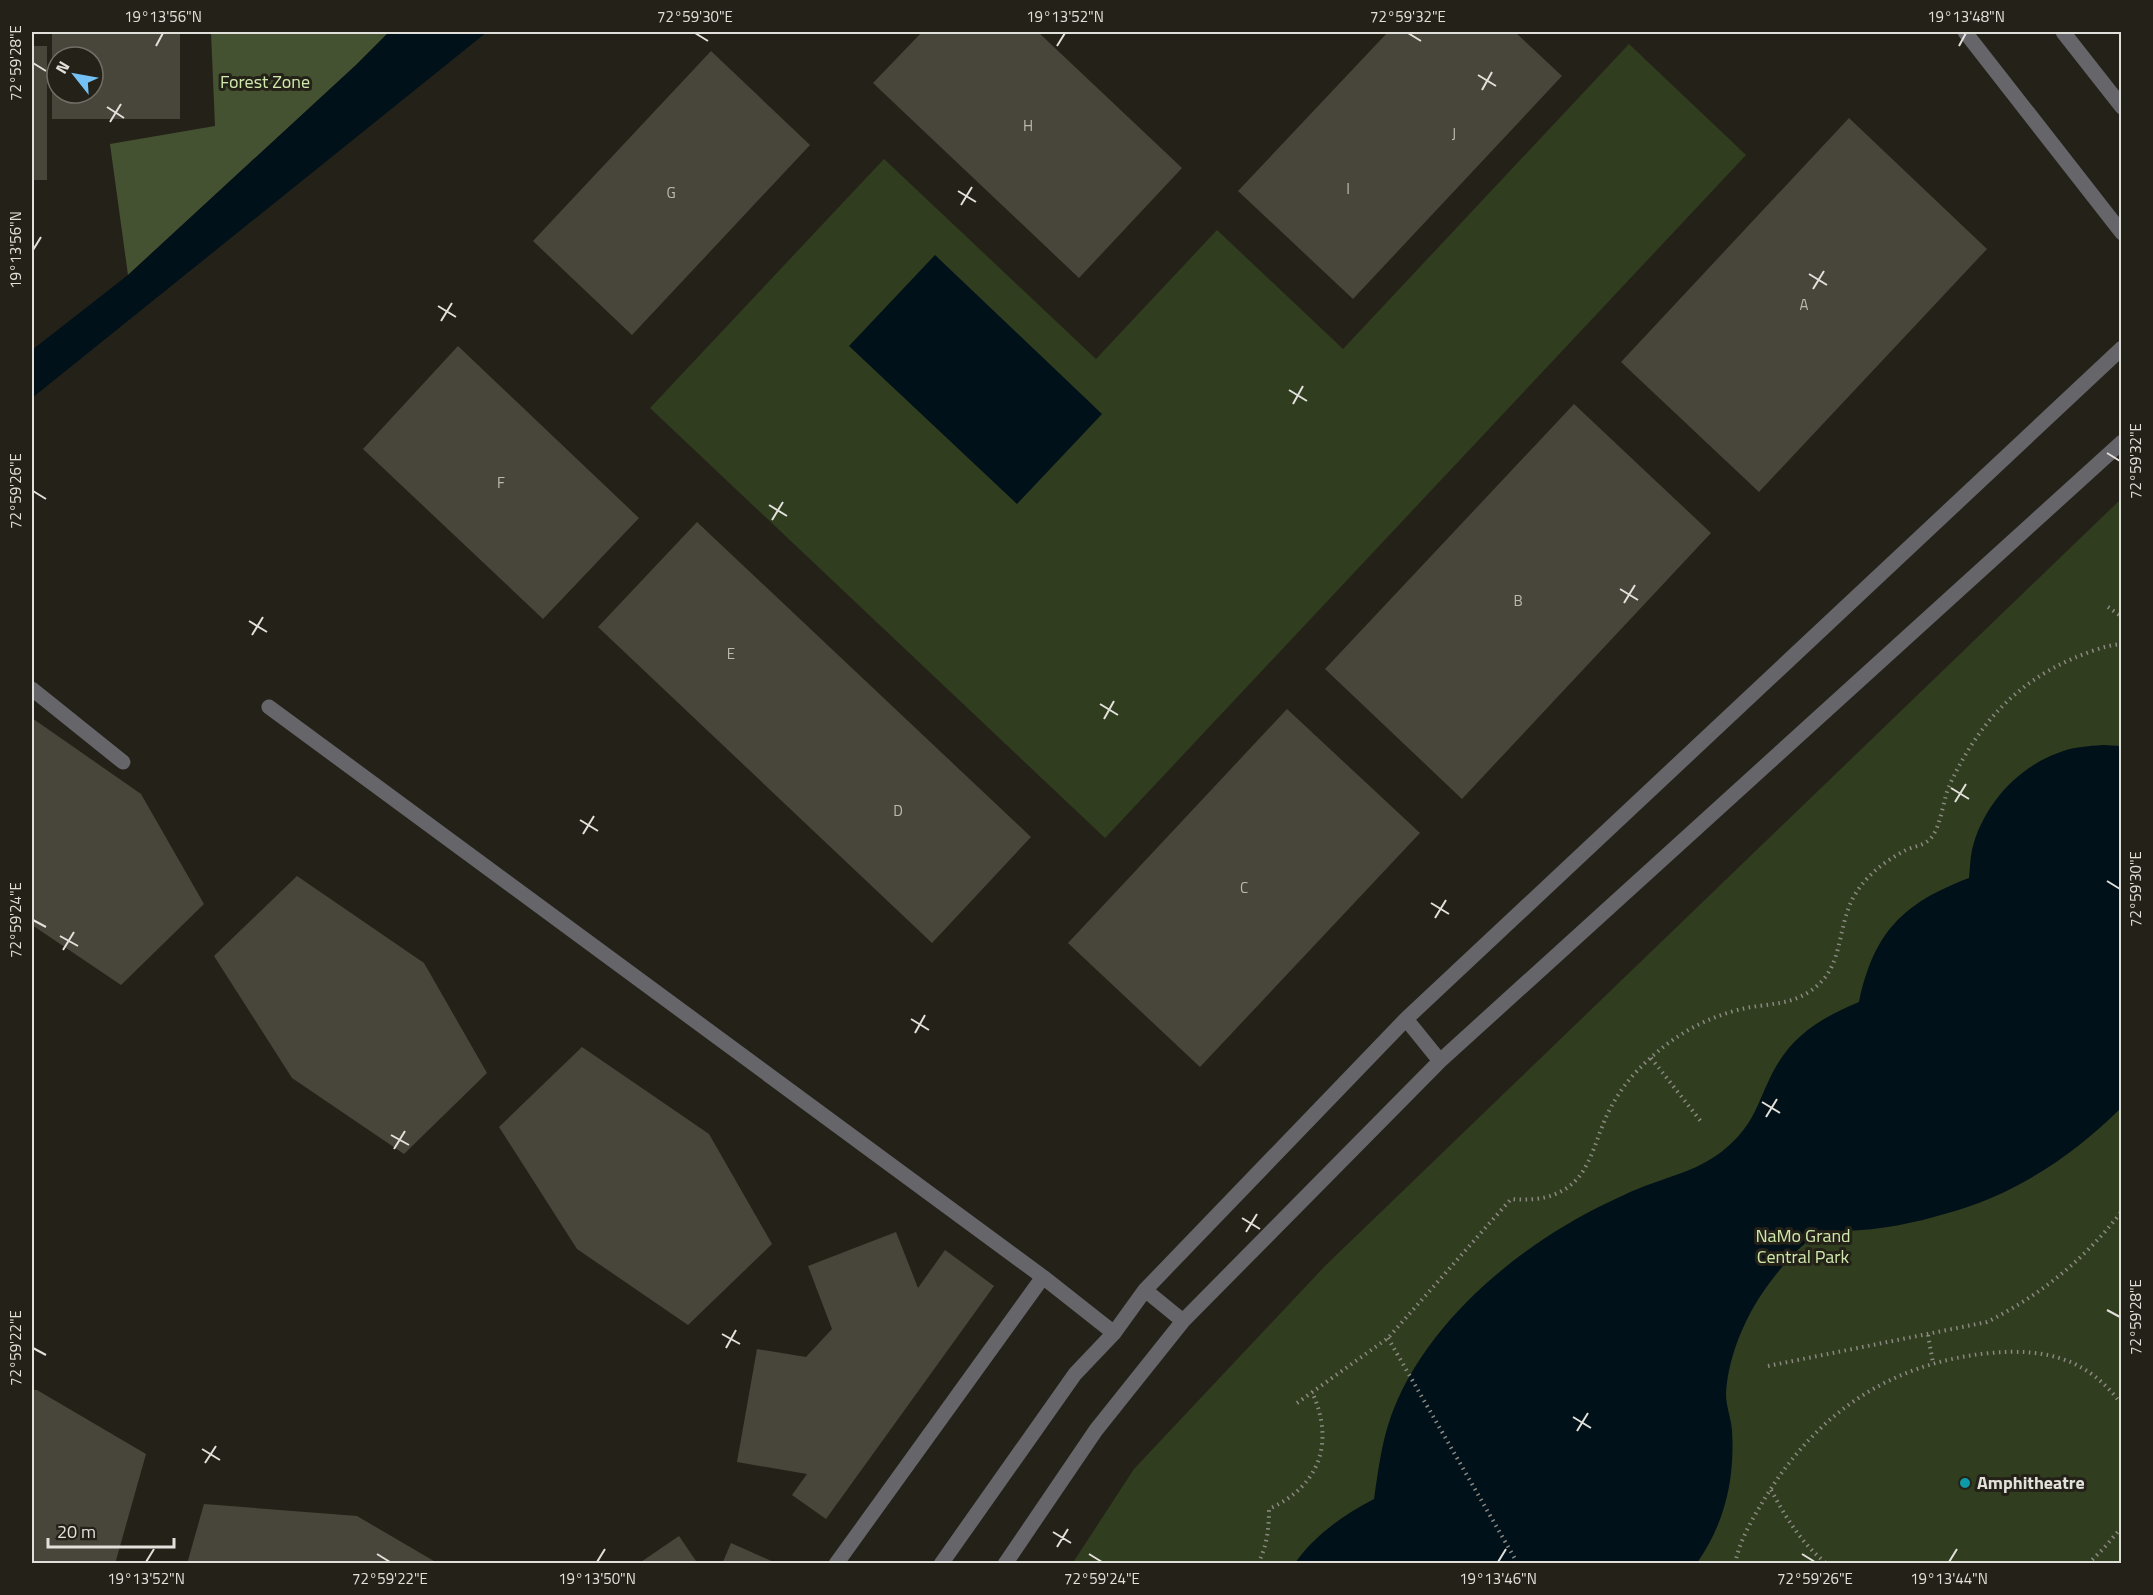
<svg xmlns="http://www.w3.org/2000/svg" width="2153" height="1595" viewBox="0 0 2153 1595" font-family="'Titillium Web',sans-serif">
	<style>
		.green { fill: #313d1f }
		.forest { fill: #455231 }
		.water { fill: #00111a }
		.building { fill: #48463b; fill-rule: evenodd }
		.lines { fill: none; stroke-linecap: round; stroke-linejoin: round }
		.path { stroke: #8b8981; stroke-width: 4; stroke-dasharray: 1.5 4.5; stroke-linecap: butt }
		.street { stroke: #65656a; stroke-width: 15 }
		.ticks { fill: none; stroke: #e2e0da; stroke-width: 2 }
		.culture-dot { fill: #0f9aa8; stroke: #242218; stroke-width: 2 }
		.labels { text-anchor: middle; stroke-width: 6; stroke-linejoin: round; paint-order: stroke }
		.number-label { font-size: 15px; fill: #bcbab2 }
		.park-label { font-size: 18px; fill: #d0eaad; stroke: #242218 }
		.poi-label { font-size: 18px; font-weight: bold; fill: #e2e0da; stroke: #242218; text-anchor: start }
		.neatline { fill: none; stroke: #e2e0da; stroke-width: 2 }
		.ticks-label { font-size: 15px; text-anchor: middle; fill: #e2e0da }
	</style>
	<rect width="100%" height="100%" fill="#242218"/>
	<!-- green -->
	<path class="green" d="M1629 44 1746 155 1105 838 650 408 884 159 1096 359 1217 230 1343 349Z
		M2121 499V1563L1072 1564 1134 1469 1325 1266Z"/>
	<!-- forest -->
	<path class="forest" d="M211 32H389L356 65 128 275 110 144 215 126Z"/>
	<!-- water -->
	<path class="water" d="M389 32H487L32 398V350L128 275 356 65Z
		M935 255 1102 414 1017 504 849 346Z
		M2103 745 2121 746V1108C2073 1156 2014 1195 1948 1213 1915 1223 1880 1230 1845 1231 1838 1231 1825 1229 1819 1233 1800 1245 1784 1264 1771 1281 1747 1312 1728 1355 1726 1394 1726 1406 1731 1418 1732 1430 1735 1479 1725 1523 1697 1563H1295C1316 1534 1342 1516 1374 1499 1378 1472 1381 1446 1390 1419 1423 1324 1519 1245 1607 1203 1618 1198 1629 1192 1640 1188 1670 1176 1701 1170 1726 1148 1752 1126 1756 1108 1769 1080 1788 1038 1818 1019 1859 1002 1874 932 1903 903 1969 878 1970 869 1970 859 1972 850 1982 807 2016 768 2058 753 2072 747 2088 746 2103 745Z"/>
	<!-- building -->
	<path class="building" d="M52 32H180V119H52ZM57 57H93V93H57Z
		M922 32H1038L1182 168 1079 278 873 83Z
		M1388 32H1515L1562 76 1353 299 1238 191Z
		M32 46H47V180H32Z
		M711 51 810 145 632 335 533 241Z
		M1849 118 1987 249 1759 492 1621 362Z
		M458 346 639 518 543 619 363 449Z
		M1574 404 1711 533 1462 799 1325 669Z
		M697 522 1031 837 932 943 598 627Z
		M1287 709 1420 833 1200 1067 1068 943Z
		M32 718 141 794 204 904 121 985 32 925Z
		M297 876 424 963 487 1073 404 1154 292 1078 214 956Z
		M582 1047 709 1134 772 1244 688 1325 577 1249 499 1127Z
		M896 1232 918 1288 945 1250 994 1286 826 1519 792 1495 807 1474 737 1462 757 1349 806 1357 832 1329 808 1266Z
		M32 1390H37L146 1454 115 1564 32 1561Z
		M204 1504 357 1516 439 1564H187Z
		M679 1536 698 1564H638Z
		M731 1543 778 1564H722Z"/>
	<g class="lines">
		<!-- path -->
		<path class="path" d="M2108 607 2122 617
			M1651 1058 1703 1124
			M1928 1335 1933 1363
			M1388 1338 1518 1564
			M1768 1366 1987 1322C2041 1295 2085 1259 2122 1211
			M1297 1403 1388 1338 1511 1199C1542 1202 1572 1195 1587 1164 1594 1151 1598 1136 1604 1122 1612 1102 1626 1081 1642 1066 1668 1040 1698 1021 1734 1011 1768 1001 1795 1009 1822 981 1842 960 1839 924 1853 898 1865 876 1885 861 1906 850 1915 846 1923 846 1930 839 1941 828 1943 799 1950 784 1978 725 2014 684 2074 658 2089 652 2106 645 2122 644
			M1771 1490C1786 1518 1802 1544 1827 1564
			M1258 1564C1267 1545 1269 1529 1269 1509 1320 1486 1335 1442 1312 1392
			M1735 1564C1740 1539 1753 1518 1765 1498 1817 1413 1890 1363 1990 1353 2045 1348 2088 1358 2122 1405
			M2088 1564 2103 1549 2122 1527"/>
		<!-- street -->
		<path class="street" d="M1965 32 2122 233
			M2063 32 2122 107
			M32 689 123 762
			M269 707 1043 1277 836 1564
			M1406 1019 1440 1061
			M1043 1277 1114 1333
			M1145 1290 1183 1321
			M941 1564 1075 1374 1114 1333 1145 1290 1406 1019 2122 348
			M1005 1564 1096 1430 1183 1321 1440 1061 2122 442"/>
	</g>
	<!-- ticks -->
	<path class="ticks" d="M695 33 708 41M1408 33 1421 41M156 46 163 33M1057 46 1065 33M1959 46 1966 33M33 63 46 71M1478 75 1496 86M1482 90 1492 72M107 107 124 118M110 122 121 104M958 191 976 202M961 205 972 187M33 250 41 237M1809 274 1827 285M1813 289 1824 271M438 306 456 317M441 321 452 303M1289 390 1307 401M1293 404 1303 386M2107 453 2120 461M33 491 46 499M769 505 787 516M772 520 783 502M1620 589 1638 600M1624 603 1635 585M249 621 267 632M252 635 263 617M1100 704 1118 715M1104 719 1114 701M1951 788 1969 799M1955 802 1966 784M580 820 598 831M583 834 594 816M2107 881 2120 889M1431 903 1449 914M1435 918 1446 900M33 920 46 927M60 936 78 946M63 950 74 932M911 1019 929 1030M915 1033 925 1015M1762 1102 1780 1113M1766 1117 1777 1099M391 1135 409 1145M394 1149 405 1131M1242 1218 1260 1229M1246 1232 1257 1214M2107 1310 2120 1317M722 1334 740 1344M33 1348 46 1355M726 1348 736 1330M1573 1417 1591 1428M1577 1431 1588 1413M202 1449 220 1460M205 1463 216 1446M1053 1532 1071 1543M1057 1547 1068 1529M377 1554 390 1562M1089 1554 1102 1562M1802 1554 1815 1562M146 1562 154 1549M597 1562 605 1549M1498 1562 1506 1549M1949 1562 1957 1549"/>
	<!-- markers -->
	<circle class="culture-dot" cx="1965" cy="1483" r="6"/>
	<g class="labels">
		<!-- number labels -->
		<g class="number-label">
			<text x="1028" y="131">H</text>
			<text x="1454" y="139">J</text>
			<text x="1348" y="194">I</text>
			<text x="671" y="198">G</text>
			<text x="1804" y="310">A</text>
			<text x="501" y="488">F</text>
			<text x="1518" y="606">B</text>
			<text x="731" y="659">E</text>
			<text x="898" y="816">D</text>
			<text x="1244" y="893">C</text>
		</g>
		<!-- park labels -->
		<g class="park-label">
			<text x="265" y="88">Forest Zone</text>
			<text x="1803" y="1242">NaMo Grand<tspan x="1803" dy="21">Central Park</tspan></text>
		</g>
		<!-- poi labels -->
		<g class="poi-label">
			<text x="1977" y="1489">Amphitheatre</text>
		</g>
	</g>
	<!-- border -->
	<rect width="2153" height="1595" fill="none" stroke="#242218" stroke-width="66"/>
	<!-- north arrow -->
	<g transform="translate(75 75) rotate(301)"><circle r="28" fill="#242218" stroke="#706e66" stroke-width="1.5"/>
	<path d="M0-4.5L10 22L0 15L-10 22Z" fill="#73c1f5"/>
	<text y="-9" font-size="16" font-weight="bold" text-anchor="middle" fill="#e2e0da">N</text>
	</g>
	<!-- scale -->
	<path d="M48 1538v9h126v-9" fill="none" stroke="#e2e0da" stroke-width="3"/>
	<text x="57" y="1538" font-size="18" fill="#e2e0da" stroke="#242218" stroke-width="4.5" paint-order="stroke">20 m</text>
	<rect x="33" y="33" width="2087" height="1529" class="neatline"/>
	<g class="ticks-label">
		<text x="163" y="22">19°13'56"N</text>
		<text x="695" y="22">72°59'30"E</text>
		<text x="1065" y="22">19°13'52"N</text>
		<text x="1408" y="22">72°59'32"E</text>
		<text x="1966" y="22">19°13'48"N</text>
		<text transform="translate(16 63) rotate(-90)" y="5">72°59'28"E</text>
		<text transform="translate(16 250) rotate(-90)" y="5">19°13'56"N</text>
		<text transform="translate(2136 461) rotate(-90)" y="5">72°59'32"E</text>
		<text transform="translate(16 491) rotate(-90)" y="5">72°59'26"E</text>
		<text transform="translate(2136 889) rotate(-90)" y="5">72°59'30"E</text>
		<text transform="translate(16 920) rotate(-90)" y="5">72°59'24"E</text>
		<text transform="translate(2136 1317) rotate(-90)" y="5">72°59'28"E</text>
		<text transform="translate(16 1348) rotate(-90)" y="5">72°59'22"E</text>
		<text x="146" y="1584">19°13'52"N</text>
		<text x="390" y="1584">72°59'22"E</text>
		<text x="597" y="1584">19°13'50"N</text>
		<text x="1102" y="1584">72°59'24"E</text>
		<text x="1498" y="1584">19°13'46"N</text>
		<text x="1815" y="1584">72°59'26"E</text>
		<text x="1949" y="1584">19°13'44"N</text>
	</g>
</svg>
